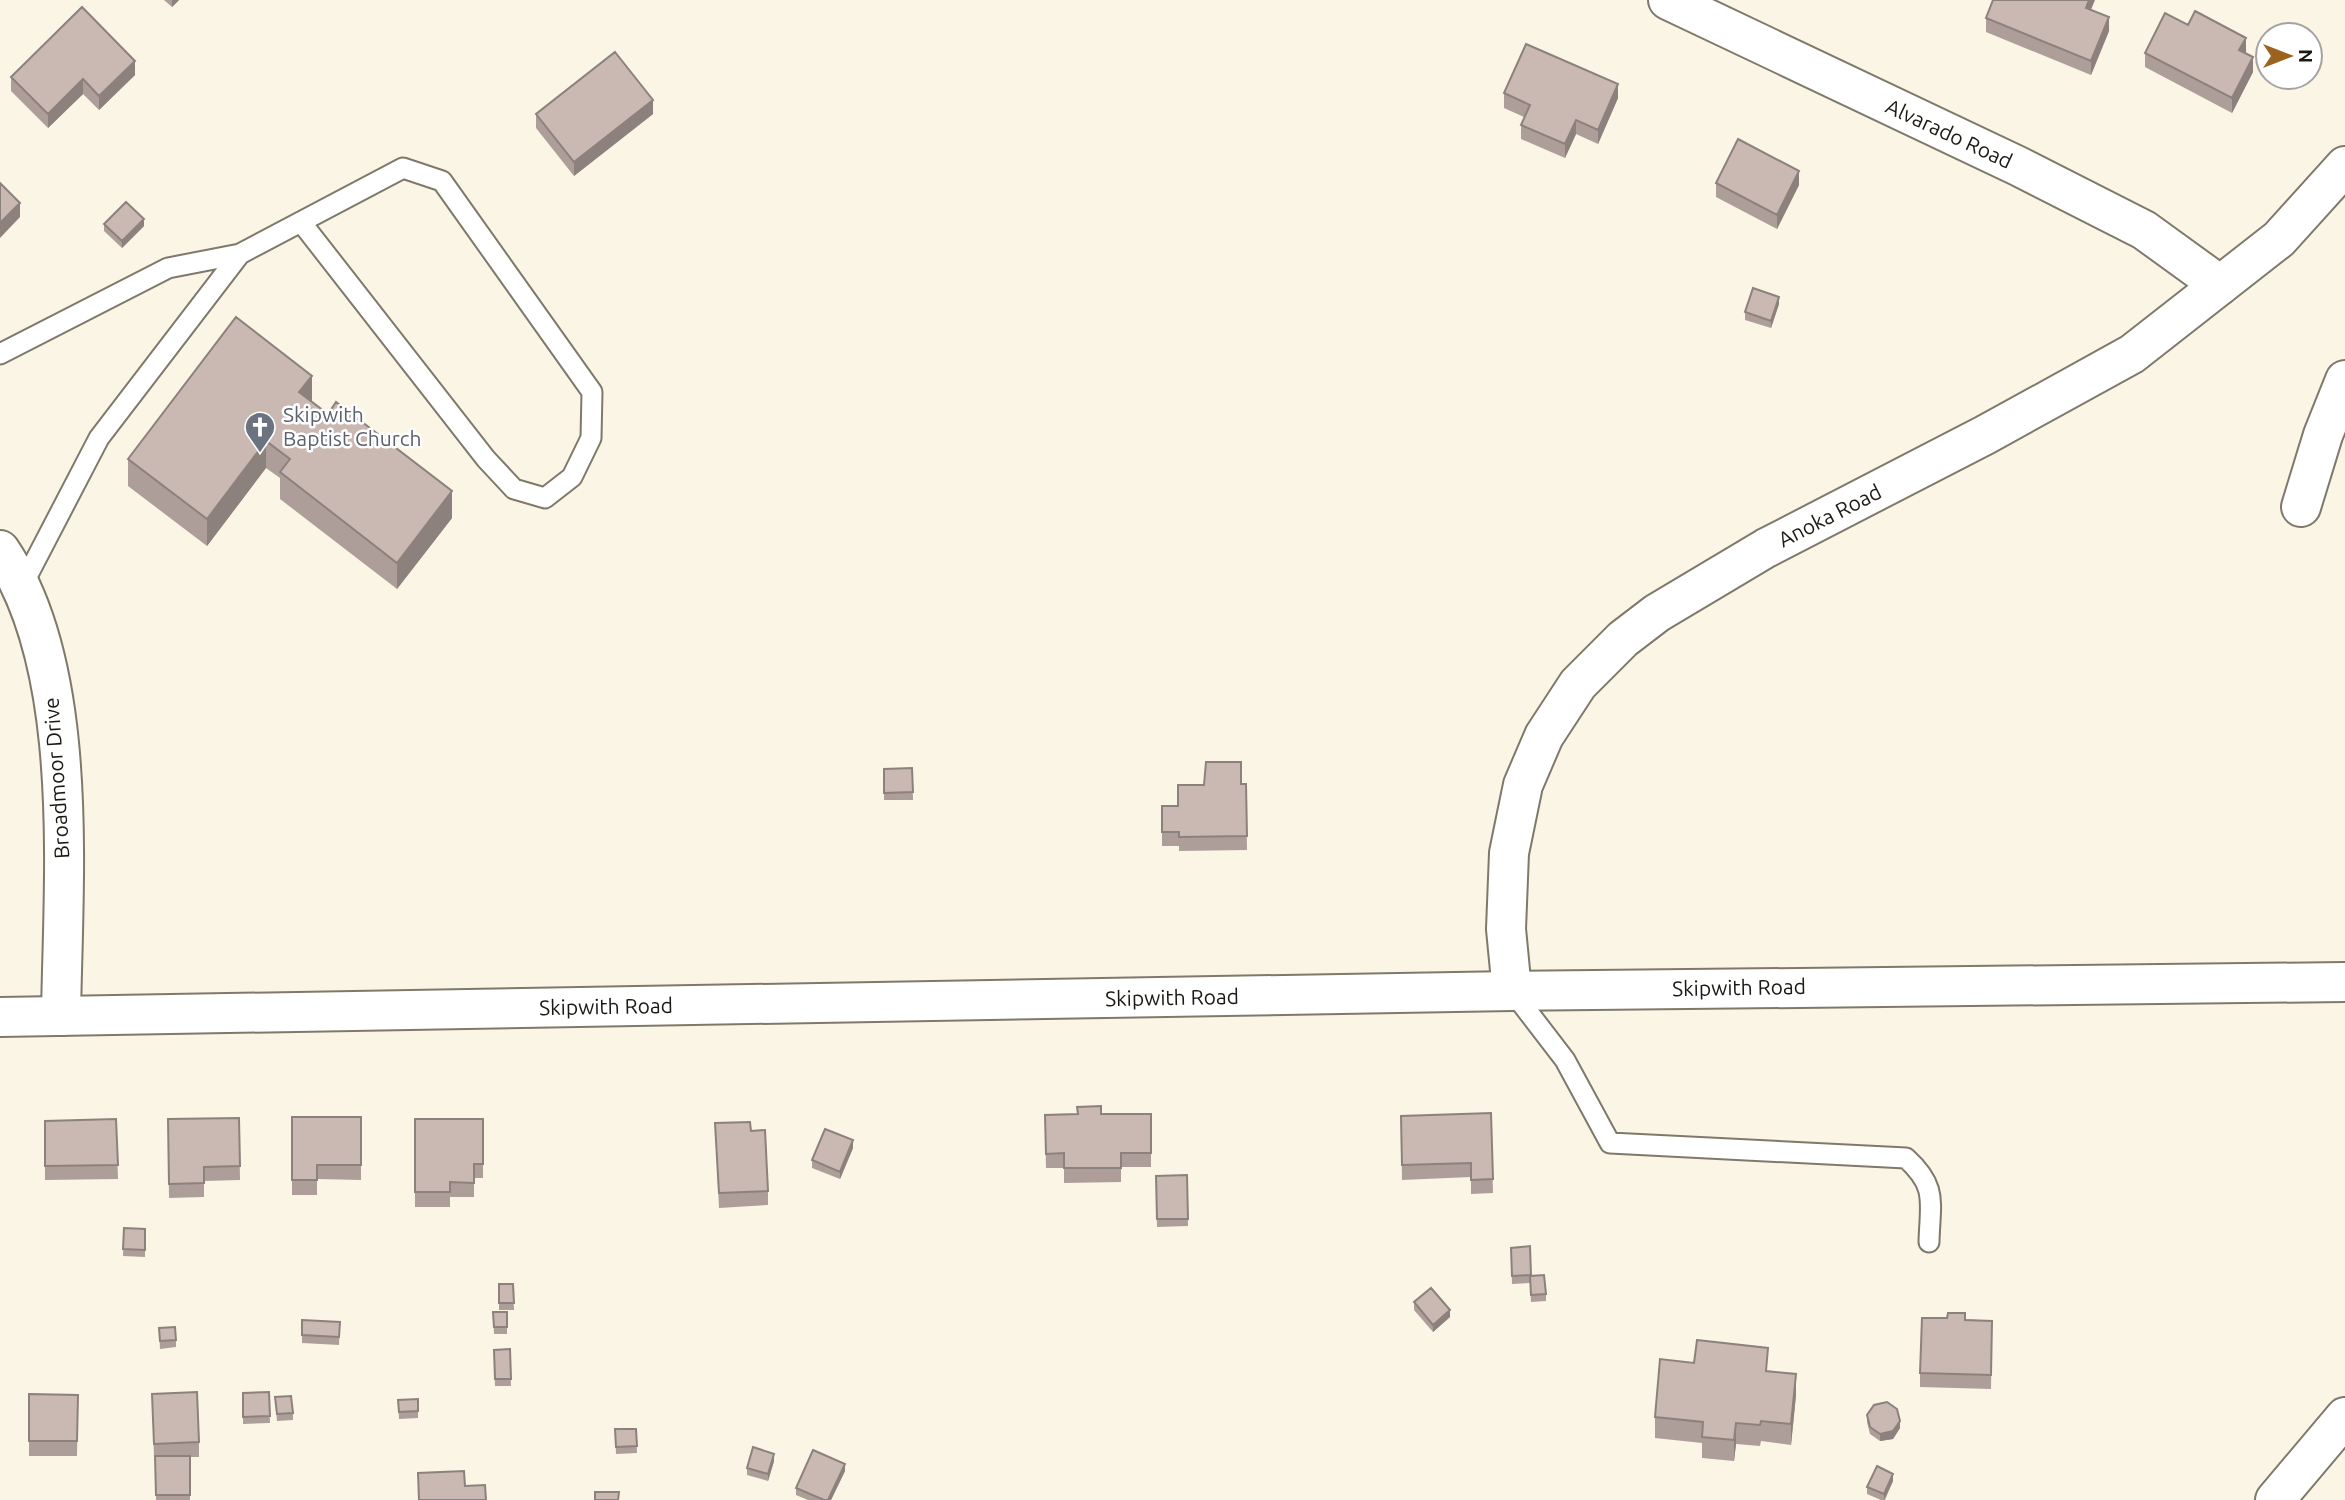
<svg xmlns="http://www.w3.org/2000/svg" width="2345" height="1500" viewBox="0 0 2345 1500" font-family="Ubuntu,sans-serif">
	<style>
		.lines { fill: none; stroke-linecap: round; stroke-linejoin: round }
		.service-casing { stroke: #7f796b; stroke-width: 23 }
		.minor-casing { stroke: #7f796b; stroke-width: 42 }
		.tertiary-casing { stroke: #7f796b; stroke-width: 42 }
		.secondary-casing { stroke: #7f796b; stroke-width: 42 }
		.motorway-casing { stroke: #7f796b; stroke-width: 42 }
		.service { stroke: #fff; stroke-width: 19 }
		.minor { stroke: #fff; stroke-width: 38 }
		.tertiary { stroke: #fff; stroke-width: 38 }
		.secondary { stroke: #fff; stroke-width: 38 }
		.motorway { stroke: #fff; stroke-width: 38 }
		.wall { fill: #ae9e99 }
		.shaded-wall { fill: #8d817d }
		.building { fill: #cab8b2; stroke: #8d817d; stroke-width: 2 }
		.labels { text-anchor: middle; stroke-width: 5; stroke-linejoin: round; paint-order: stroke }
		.street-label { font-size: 21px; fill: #1b1913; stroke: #fff }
		.worship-label { font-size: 21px; fill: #5b616d; stroke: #fff; text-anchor: start }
	</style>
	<rect width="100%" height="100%" fill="#fbf5e5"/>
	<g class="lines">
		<!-- service casing -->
		<g class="service-casing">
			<path id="service" d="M0 354 168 268 240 254 403 168 442 181 592 392 591 438 572 477 545 498 514 489 486 459 301 222
				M21 588 99 438 240 254
				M1512 991 1565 1060 1610 1143 1906 1158C1938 1187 1930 1202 1929 1242"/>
		</g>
		<!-- minor casing -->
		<g class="minor-casing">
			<path id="minor" d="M1668 0 2018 166 2144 230 2220 285
				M2301 507 2323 435 2345 380
				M0 550C81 668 63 878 61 1016"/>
		</g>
		<!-- tertiary casing -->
		<g class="tertiary-casing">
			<path id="tertiary" d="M1512 991 1506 929 1509 853 1523 785 1544 736 1578 684 1623 639 1657 613 1766 548 1985 435 2132 354 2279 239 2345 166"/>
		</g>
		<!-- secondary casing -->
		<g class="secondary-casing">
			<path id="secondary" d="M0 1017 1512 991 2345 982"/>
		</g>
		<!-- motorway casing -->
		<g class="motorway-casing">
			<path id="motorway" d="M2275 1500 2345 1417"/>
		</g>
		<!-- service -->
		<use href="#service" class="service"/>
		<!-- minor -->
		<use href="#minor" class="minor"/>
		<!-- tertiary -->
		<use href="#tertiary" class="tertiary"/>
		<!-- secondary -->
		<use href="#secondary" class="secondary"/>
		<!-- motorway -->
		<use href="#motorway" class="motorway"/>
	</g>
	<!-- wall -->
	<path class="wall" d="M164 0H179L172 7Z
		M2091 10 2109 31 2091 75 1986 32V18Z
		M2188 25 2246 52V53L2253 72 2232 113 2145 67V53Z
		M135 75 99 110 83 94 48 128 11 91V77Z
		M1504 93 1618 98 1598 144 1576 134 1565 158 1521 139V125L1524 117 1504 108Z
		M536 114H653L574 176 536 128Z
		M1716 183 1799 185 1777 229 1716 197Z
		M104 224 144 226 122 248 104 231Z
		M1779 304 1771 328 1745 320V312Z
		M312 402 452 518 397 589 280 499V478L266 468 207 546 128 486V459Z
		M912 768 913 800H884V769Z
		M1241 784H1246L1247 850 1179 851V846H1162V806H1178Z
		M1077 1107 1101 1114H1151V1167H1121V1182L1064 1183V1168H1046L1045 1115 1077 1114Z
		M1491 1113 1493 1193 1471 1194V1177L1402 1180 1401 1116Z
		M292 1117H361V1180L317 1179V1195H292Z
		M239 1118 240 1180 204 1181V1197L169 1198 168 1119Z
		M116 1119 118 1179 45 1180V1121Z
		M415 1119H483V1178H474V1197H450V1207H415Z
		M715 1123 751 1131 768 1191V1205L719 1208Z
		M853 1148 840 1179 812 1168V1160Z
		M1187 1175 1188 1226 1157 1227 1156 1176Z
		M124 1228 145 1229V1257L123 1256Z
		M1511 1248 1531 1276 1546 1294V1301L1531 1302 1530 1283 1512 1284Z
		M499 1284H513L514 1310H499Z
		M1414 1302 1450 1317 1433 1332 1414 1310Z
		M493 1312H507V1334H494Z
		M1947 1318 1992 1321 1991 1389 1920 1387V1373Z
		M302 1320 340 1322 339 1345 302 1343Z
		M159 1328 176 1340V1347L160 1349Z
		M510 1349 511 1386H495L494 1350Z
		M1694 1363 1768 1372 1796 1395 1791 1445 1761 1441 1760 1446 1736 1444 1734 1461 1702 1458V1443L1655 1438V1417Z
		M269 1392 270 1423 243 1424V1393Z
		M29 1394 78 1395 77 1456H29Z
		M152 1394 199 1442V1457H190V1500H156L155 1458H154Z
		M275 1397 293 1413V1420L277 1421Z
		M418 1399V1418L399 1419 398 1400Z
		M1867 1415 1900 1428 1893 1439 1880 1441 1870 1434 1867 1422Z
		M615 1429H636L637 1453 616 1454Z
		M774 1461 768 1481 747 1475V1468Z
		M845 1471 831 1500H808L796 1495V1488Z
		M1893 1481 1885 1500H1881L1867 1494V1487Z"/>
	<!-- shaded-wall -->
	<path class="shaded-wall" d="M172 0H179L172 7Z
		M2089 0H2095L2086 22V8Z
		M2109 17V31L2091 75V61Z
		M2246 38V52L2239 64V50Z
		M2253 57V72L2232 113V98Z
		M135 61V75L99 110V96Z
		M83 79V94L48 128V114Z
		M1618 84V98L1598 144V130Z
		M653 100V114L574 176V162Z
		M1576 120V134L1565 158V144Z
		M1799 171V185L1777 229V215Z
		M20 203V217L0 238V223Z
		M144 219V226L122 248V241Z
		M1779 297V304L1771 328V321Z
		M312 376V403L299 392Z
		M266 441V468L207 546V519Z
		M452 491V518L397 589V563Z
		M853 1140V1148L840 1179V1172Z
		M1450 1310V1317L1433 1332V1325Z
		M1796 1374V1395L1791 1445V1424Z
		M1900 1421V1428L1893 1439 1880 1441V1434Z
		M1736 1423V1444L1734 1461V1440Z
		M774 1454V1461L768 1481V1474Z
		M845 1464V1471L831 1500H828Z
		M1893 1474V1481L1884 1500V1494Z"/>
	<!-- building -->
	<path class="building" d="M1993 0H2089L2086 8 2109 17 2091 61 1986 18Z
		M82 7 135 61 99 96 83 79 48 114 11 77Z
		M2195 11 2246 38 2239 50 2253 57 2232 98 2145 53 2165 13 2188 25Z
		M1526 44 1618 84 1598 130 1576 120 1565 144 1521 125 1530 105 1504 93Z
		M615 52 653 100 574 162 536 114Z
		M1738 139 1799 171 1777 215 1716 183Z
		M0 183 20 203 0 223Z
		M126 202 144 219 122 241 104 224Z
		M1753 288 1779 297 1771 321 1745 312Z
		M236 317 312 376 299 392 328 414 336 402 452 491 397 563 280 472 290 459 266 441 207 519 128 459Z
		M1206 762H1241V784H1246L1247 836 1179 837V832H1162V806H1178V785H1204Z
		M912 768 913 792 884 793V769Z
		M1101 1106V1114H1151V1153H1121V1168H1064V1153L1046 1154 1045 1115 1078 1114 1077 1107Z
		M1491 1113 1493 1179 1471 1180V1163L1402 1165 1401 1116Z
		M292 1117H361V1165H317V1180H292Z
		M239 1118 240 1166 204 1167V1183L169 1184 168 1119Z
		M116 1119 118 1165 45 1166V1121Z
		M415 1119H483V1164H474V1183L450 1182V1192H415Z
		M750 1122 751 1131 765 1130 768 1191 719 1193 715 1123Z
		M825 1129 853 1140 840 1172 812 1160Z
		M1187 1175 1188 1219H1157L1156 1176Z
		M124 1228 145 1229V1250L123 1249Z
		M1530 1246 1531 1275 1512 1276 1511 1248Z
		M1544 1275 1546 1294 1531 1295 1530 1276Z
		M499 1284H513L514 1303H499Z
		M1431 1288 1450 1310 1433 1325 1414 1302Z
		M493 1312H507V1327H494Z
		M1948 1313H1965V1320L1992 1321 1991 1375 1920 1373 1922 1318H1947Z
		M302 1320 340 1322 339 1337 302 1335Z
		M175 1327 176 1340 160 1341 159 1328Z
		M1697 1340 1768 1348 1766 1371 1796 1374 1791 1424 1761 1421 1760 1425 1736 1423 1734 1440 1702 1437 1703 1422 1655 1417 1660 1359 1694 1363Z
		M510 1349 511 1379H495L494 1350Z
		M197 1392 199 1442 154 1444 152 1394Z
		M269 1392 270 1416 243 1417V1393Z
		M29 1394 78 1395 77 1441H29Z
		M291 1396 293 1413 277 1414 275 1397Z
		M418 1399V1411L399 1412 398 1400Z
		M1887 1402 1897 1409 1900 1421 1893 1431 1880 1434 1870 1427 1867 1415 1874 1405Z
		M615 1429H636L637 1446 616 1447Z
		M753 1447 774 1454 768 1474 747 1468Z
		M813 1450 845 1464 828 1500H824L796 1488Z
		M155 1456H190V1495H156Z
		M1877 1466 1893 1474 1884 1494 1867 1487Z
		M464 1471 465 1486 485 1485 486 1500H419L418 1473Z
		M595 1492H619L618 1500H595Z"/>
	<!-- icons -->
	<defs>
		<g id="church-pin" transform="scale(1.575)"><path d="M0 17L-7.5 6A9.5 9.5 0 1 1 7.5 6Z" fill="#6b7280" stroke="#fff"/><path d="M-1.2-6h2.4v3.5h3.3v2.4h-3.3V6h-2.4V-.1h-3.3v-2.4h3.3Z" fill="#fff"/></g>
	</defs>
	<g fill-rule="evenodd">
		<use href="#church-pin" x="260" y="427"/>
	</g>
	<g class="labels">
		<!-- street labels -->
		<g class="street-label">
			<text transform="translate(1949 134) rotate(25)" y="7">Alvarado Road</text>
			<text transform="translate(1830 516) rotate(-27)" y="7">Anoka Road</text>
			<text transform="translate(57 778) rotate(-94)" y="7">Broadmoor Drive</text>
			<text transform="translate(1739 988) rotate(-1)" y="7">Skipwith Road</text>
			<text transform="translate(1172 998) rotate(-1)" y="7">Skipwith Road</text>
			<text transform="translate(606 1007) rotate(-1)" y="7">Skipwith Road</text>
		</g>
		<!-- worship labels -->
		<g class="worship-label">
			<text x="283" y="422">Skipwith<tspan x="283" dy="24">Baptist Church</tspan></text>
		</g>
	</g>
	<!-- north arrow -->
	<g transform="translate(2289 56) rotate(90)"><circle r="33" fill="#ffffff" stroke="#a4a3a1" stroke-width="2"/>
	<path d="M0-5L12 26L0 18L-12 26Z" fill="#9b631e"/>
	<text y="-10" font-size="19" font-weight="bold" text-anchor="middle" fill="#1b1913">N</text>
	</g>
</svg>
